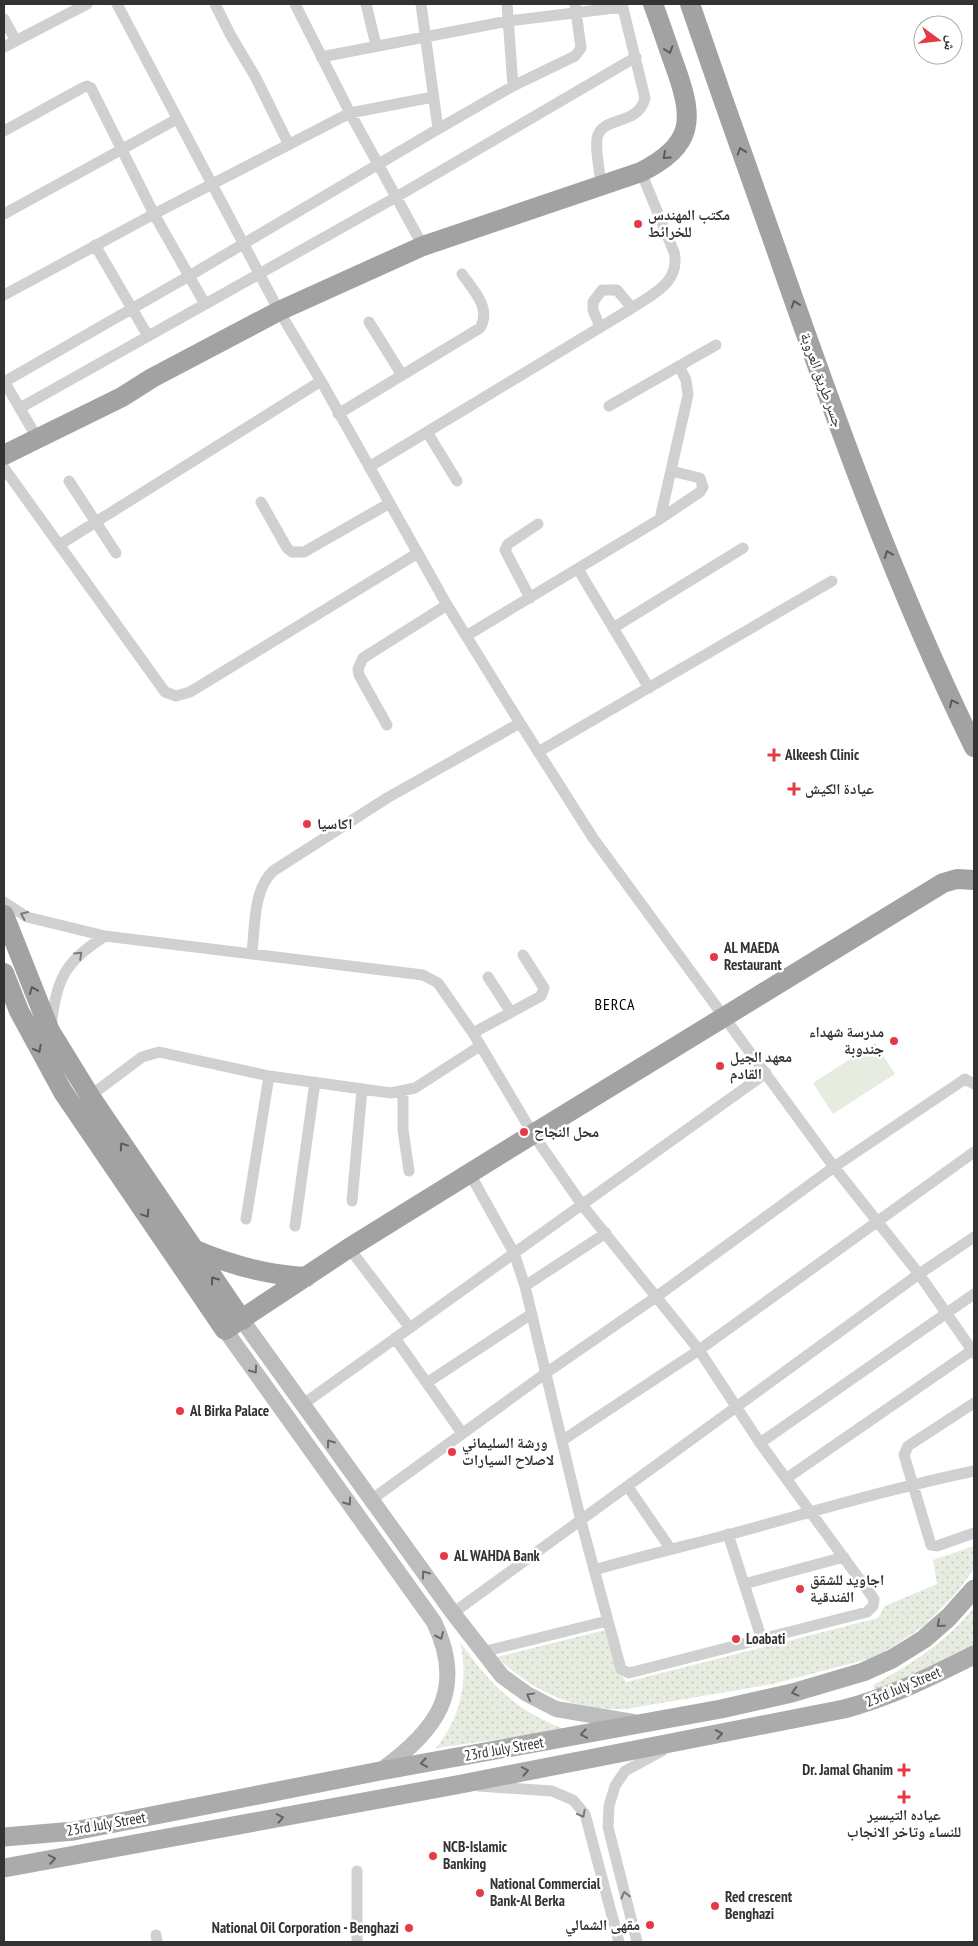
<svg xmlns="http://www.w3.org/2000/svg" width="978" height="1946" viewBox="0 0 978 1946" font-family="'PT Sans Narrow','Noto Naskh Arabic',sans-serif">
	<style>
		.grass { fill: url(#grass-dots) }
		.pitch { fill: #e6ecdf }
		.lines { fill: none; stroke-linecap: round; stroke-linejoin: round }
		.minor { stroke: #d0d0d0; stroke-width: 11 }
		.secondary { stroke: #bdbdbd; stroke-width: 16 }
		.primary { stroke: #ababab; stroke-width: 19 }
		.trunk { stroke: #a2a2a2; stroke-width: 20 }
		.oneway { stroke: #5a5a5a }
		.oneway2 { stroke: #7a7a7a }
		.oneway3 { stroke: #6a6a6a }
		.oneway4 { stroke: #636363 }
		.poi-dot { fill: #e63946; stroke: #fff; stroke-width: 2 }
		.labels { text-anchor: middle; stroke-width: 5; stroke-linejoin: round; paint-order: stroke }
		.poi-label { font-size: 15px; font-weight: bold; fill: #333; stroke: #fff; text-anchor: start }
		.street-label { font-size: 15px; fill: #333; stroke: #fff }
		.neighbourhood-label { font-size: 16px; letter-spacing: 1px; fill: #000; stroke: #fff }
	</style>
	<defs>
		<pattern id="grass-dots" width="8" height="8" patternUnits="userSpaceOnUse" patternTransform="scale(1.25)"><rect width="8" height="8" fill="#e6ecdf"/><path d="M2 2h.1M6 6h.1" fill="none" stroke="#c6cbc0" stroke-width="1.8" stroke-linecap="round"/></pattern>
	</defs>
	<rect width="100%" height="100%" fill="#fff"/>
	<!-- grass -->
	<path class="grass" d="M974 1546V1569L958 1591 925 1625 879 1656 773 1684 626 1709C575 1711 533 1692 497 1657L605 1630 614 1664 626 1682 878 1618 885 1606 937 1584 933 1560Z
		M974 1607V1645L875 1692 873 1685C910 1665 948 1641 974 1607Z
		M460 1642C490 1684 516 1712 567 1730L436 1748C461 1717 469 1680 460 1642Z"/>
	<!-- pitch -->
	<path class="pitch" d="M875 1043 895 1074 833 1114 813 1083Z"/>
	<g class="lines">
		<!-- minor -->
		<path class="minor" d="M117 4 279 311 321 381 447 605 520 723 593 838 834 1167 919 1274 974 1353
			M215 4 230 34 256 78 289 145
			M295 4 350 113 423 246
			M366 4 376 45
			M421 4 438 129
			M507 4 513 86
			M4 19 16 41
			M4 47 87 4
			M321 57 508 21 623 7
			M4 131 82 88 87 86 91 88 154 214 205 304
			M601 185C600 171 595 152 597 138 602 115 638 127 645 98L622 4
			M4 214 177 119
			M95 245 148 336
			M4 295 154 214 350 113 433 97
			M369 322 402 375
			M600 327 593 310V302L602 290H617L632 308
			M4 381 37 438
			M4 382 189 276 438 129 513 86 575 56 581 48 575 4
			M609 406 716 345
			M20 408 398 196 636 57
			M338 414 480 328C492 308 473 290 462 274
			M427 432 457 481
			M369 467 632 308C653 294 681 282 674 252L641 172
			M4 468 165 692 176 696 190 692 418 553
			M69 481 116 553
			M261 502 287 548 292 552H304L390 503
			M660 519 688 395 686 380 679 366
			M59 545 321 381
			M578 569 649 688
			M530 598 505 550 508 544 538 524
			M613 628 743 548
			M466 636 660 519 700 492 703 487 700 478 671 471
			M387 725 359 675 358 669 363 658 447 605
			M538 752 832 581
			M4 902 27 917 105 936 423 975 438 983 473 1033 533 1134 560 1173 583 1206 699 1350 760 1443 874 1599 873 1606 867 1612 629 1673 621 1669 581 1521 525 1286 514 1253 470 1174
			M252 953C255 927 253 890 273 871L387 798 520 723
			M488 977 510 1011
			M51 1026C57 979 64 962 105 936
			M473 1033 541 996 544 988 523 955
			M403 1092V1130L409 1171
			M90 1096 142 1057 159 1052 269 1076 391 1093 415 1088 480 1046
			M352 1201 362 1089
			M246 1219 269 1076
			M295 1226 315 1082
			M349 1248 410 1328
			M525 1286 606 1233
			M395 1338 462 1433
			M428 1382 530 1315
			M974 1403 908 1446 904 1455 931 1545 937 1546 974 1533
			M302 1405 766 1073
			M563 1440 699 1350 974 1152
			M760 1443 974 1294
			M787 1478 974 1349
			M628 1487 670 1548
			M371 1500 546 1373 656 1297 834 1167 965 1079 974 1084
			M728 1534 762 1640
			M594 1570C639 1557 685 1546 731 1534 812 1512 892 1488 974 1471
			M744 1584 844 1557
			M453 1613 919 1274 974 1237
			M482 1652 607 1621
			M478 1786 552 1791 573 1800 585 1814 619 1942
			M156 1935 157 1942
			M357 1942V1871
			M637 1942 608 1827 609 1806 615 1786 625 1771 662 1751"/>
		<!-- secondary -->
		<path class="secondary" d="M242 1320 453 1613 502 1676 527 1694 556 1709 633 1722
			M225 1330 434 1622C467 1691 436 1731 380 1771"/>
		<!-- primary -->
		<path class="primary" d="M4 1837 74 1831 380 1771 721 1709 792 1693 863 1672 892 1659 924 1639 949 1617 974 1589
			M4 1868 456 1785 844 1709C890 1697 932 1676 974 1655"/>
		<!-- trunk -->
		<path class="trunk" d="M690 4C718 86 747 167 776 249 835 418 895 586 974 747
			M4 455 122 397 152 378 279 311 423 246 641 172C694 145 694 120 676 69 668 47 661 25 653 4
			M4 915 50 1031 90 1096 242 1320
			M4 973 19 1011 63 1092 225 1330 349 1248 533 1134 943 883 957 879 974 880
			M193 1249C230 1265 266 1275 306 1277"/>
	</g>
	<!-- one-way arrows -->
	<defs><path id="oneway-chevron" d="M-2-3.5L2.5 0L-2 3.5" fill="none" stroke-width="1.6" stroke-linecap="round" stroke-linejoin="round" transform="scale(1.25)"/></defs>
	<g class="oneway">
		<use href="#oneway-chevron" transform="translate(669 50) rotate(71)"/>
		<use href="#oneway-chevron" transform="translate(741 151) rotate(-109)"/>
		<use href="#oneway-chevron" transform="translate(666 156) rotate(138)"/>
		<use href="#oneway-chevron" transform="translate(795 304) rotate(-109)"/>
		<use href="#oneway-chevron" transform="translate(888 554) rotate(-112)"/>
		<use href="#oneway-chevron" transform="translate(953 703) rotate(-115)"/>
		<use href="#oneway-chevron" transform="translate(33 990) rotate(-112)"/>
		<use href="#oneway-chevron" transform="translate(38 1049) rotate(62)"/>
		<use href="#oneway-chevron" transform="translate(123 1146) rotate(-124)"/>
		<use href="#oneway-chevron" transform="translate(146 1214) rotate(56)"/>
		<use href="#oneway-chevron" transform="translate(214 1280) rotate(-125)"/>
	</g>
	<g class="oneway2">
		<use href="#oneway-chevron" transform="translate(24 915) rotate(-156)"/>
		<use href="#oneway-chevron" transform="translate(79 955) rotate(-43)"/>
		<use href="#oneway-chevron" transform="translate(582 1814) rotate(62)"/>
		<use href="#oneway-chevron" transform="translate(625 1895) rotate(-104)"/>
	</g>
	<g class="oneway3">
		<use href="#oneway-chevron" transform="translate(254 1370) rotate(54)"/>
		<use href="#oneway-chevron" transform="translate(330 1443) rotate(-126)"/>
		<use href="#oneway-chevron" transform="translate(348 1502) rotate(55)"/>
		<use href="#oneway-chevron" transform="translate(425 1574) rotate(-126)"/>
		<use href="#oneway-chevron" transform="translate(440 1636) rotate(66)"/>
		<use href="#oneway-chevron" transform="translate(530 1696) rotate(-151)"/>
	</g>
	<g class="oneway4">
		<use href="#oneway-chevron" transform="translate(940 1624) rotate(139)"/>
		<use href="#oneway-chevron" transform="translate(795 1692) rotate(166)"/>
		<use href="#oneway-chevron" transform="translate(584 1734) rotate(170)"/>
		<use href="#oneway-chevron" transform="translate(719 1734) rotate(-10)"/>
		<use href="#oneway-chevron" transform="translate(424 1763) rotate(170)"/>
		<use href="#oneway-chevron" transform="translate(525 1771) rotate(-11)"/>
		<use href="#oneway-chevron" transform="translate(280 1818) rotate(-11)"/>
		<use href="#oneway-chevron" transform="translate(52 1859) rotate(-10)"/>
	</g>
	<!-- markers -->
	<g class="poi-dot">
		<circle cx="638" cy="224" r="5"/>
		<path d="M771.5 747.5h5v5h5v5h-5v5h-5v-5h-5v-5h5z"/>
		<path d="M791.5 781.5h5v5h5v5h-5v5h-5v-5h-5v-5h5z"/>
		<circle cx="307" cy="824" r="5"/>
		<circle cx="714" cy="957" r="5"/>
		<circle cx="894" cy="1041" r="5"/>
		<circle cx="720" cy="1066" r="5"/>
		<circle cx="524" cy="1132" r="5"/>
		<circle cx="180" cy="1411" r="5"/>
		<circle cx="452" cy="1452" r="5"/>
		<circle cx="444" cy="1556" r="5"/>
		<circle cx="800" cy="1589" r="5"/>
		<circle cx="736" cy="1639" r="5"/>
		<path d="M901.5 1762.5h5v5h5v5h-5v5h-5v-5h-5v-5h5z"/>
		<path d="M901.5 1789.5h5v5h5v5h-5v5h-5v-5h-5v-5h5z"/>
		<circle cx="433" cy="1856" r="5"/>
		<circle cx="480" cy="1893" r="5"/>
		<circle cx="715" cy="1906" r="5"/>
		<circle cx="650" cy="1925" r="5"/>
		<circle cx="409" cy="1928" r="5"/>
	</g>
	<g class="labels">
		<!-- poi labels -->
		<g class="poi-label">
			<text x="648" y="220">مكتب المهندس<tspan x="648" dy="17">للخرائط</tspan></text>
			<text x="785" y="760">Alkeesh Clinic</text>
			<text x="805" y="794">عيادة الكيش</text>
			<text x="317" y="829">اكاسيا</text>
			<text x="724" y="953">AL MAEDA<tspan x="724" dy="17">Restaurant</tspan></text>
			<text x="884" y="1037" text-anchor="end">مدرسة شهداء<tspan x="884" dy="17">جندوبة</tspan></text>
			<text x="730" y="1062">معهد الجيل<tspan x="730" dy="17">القادم</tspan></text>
			<text x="534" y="1137">محل النجاح</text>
			<text x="190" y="1416">Al Birka Palace</text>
			<text x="462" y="1448">ورشة السليماني<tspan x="462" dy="17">لاصلاح السيارات</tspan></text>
			<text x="454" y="1561">AL WAHDA Bank</text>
			<text x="810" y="1585">اجاويد للشقق<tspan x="810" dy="17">الفندقية</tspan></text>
			<text x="746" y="1644">Loabati</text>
			<text x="893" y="1775" text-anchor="end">Dr. Jamal Ghanim</text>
			<text x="904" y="1820" text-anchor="middle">عياده التيسير<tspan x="904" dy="17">للنساء وتاخر الانجاب</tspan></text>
			<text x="443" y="1852">NCB-Islamic<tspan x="443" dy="17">Banking</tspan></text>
			<text x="490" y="1889">National Commercial<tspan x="490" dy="17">Bank-Al Berka</tspan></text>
			<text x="725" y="1902">Red crescent<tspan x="725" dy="17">Benghazi</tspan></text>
			<text x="640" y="1930" text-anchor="end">مقهى الشمالي</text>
			<text x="399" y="1933" text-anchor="end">National Oil Corporation - Benghazi</text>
		</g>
		<!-- street labels -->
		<g class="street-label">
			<text transform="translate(822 380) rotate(70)" y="5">جسر طريق العروبة</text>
			<text transform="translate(903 1687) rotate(-23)" y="5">23rd July Street</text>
			<text transform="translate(504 1749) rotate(-10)" y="5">23rd July Street</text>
			<text transform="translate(106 1824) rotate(-10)" y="5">23rd July Street</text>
		</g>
		<!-- neighbourhood labels -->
		<g class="neighbourhood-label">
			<text x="615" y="1010">BERCA</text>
		</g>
	</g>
	<!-- border -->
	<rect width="978" height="1946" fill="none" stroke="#333333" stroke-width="10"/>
	<!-- north arrow -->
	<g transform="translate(938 40) rotate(105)"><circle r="24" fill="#ffffff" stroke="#adadad"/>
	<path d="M0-4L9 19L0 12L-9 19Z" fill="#e63946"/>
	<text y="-8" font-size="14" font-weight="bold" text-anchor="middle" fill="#333333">ش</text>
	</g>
</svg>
